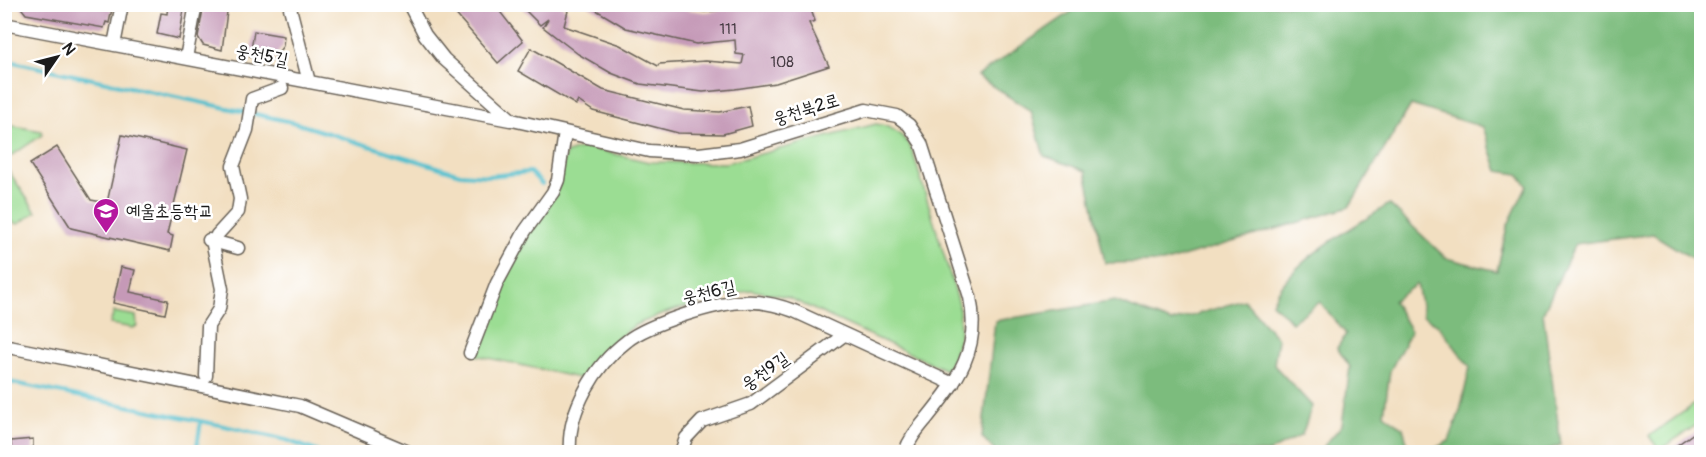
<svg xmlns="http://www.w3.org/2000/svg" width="1706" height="457" viewBox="0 0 1706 457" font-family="Pangolin,'Poor Story',sans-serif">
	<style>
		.green { fill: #9bdd93; stroke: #5c7c58; stroke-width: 1.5 }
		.forest { fill: #7cbc7d; stroke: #4c6c4c; stroke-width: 1.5 }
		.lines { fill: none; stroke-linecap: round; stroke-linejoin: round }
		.stream { stroke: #54c0ce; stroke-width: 4 }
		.building { fill: #c599b7 }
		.street-casing { stroke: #676056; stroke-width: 15 }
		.street { stroke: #fff; stroke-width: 12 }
		.labels { text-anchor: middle; stroke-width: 5; stroke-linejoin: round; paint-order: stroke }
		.number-label { font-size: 15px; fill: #463b43 }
		.street-label { font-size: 18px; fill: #1c1c1c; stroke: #fff }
		.poi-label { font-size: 18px; fill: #1c1c1c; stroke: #fff; text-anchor: start }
	</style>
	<rect width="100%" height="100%" fill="#fff"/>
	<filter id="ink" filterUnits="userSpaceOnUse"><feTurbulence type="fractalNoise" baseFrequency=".0167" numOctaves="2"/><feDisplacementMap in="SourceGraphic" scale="12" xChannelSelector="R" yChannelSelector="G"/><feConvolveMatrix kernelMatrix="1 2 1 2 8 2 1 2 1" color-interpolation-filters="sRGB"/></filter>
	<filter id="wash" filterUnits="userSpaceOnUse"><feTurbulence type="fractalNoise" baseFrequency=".008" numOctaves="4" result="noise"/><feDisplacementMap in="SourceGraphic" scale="24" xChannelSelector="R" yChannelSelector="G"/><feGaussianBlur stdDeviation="1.35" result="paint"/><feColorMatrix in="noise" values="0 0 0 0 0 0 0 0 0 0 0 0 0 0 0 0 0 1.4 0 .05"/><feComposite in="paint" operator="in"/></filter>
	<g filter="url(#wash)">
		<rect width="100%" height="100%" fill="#f2dfc1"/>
		<!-- green -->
		<path class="green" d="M876 124C892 126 904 135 912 150L959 304 960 334 953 358 946 370 787 297 751 290 671 311 635 325 603 351 583 379 475 355 492 306 567 153 585 147 649 162 726 163Z
			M9 125 41 131 42 135 5 160V145Z
			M4 164 36 212 18 224 5 220Z
			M114 312 136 316 137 326 133 328 110 324Z
			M1701 400V422L1659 450 1649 436Z"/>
		<!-- forest -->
		<path class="forest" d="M1115 5H1701V264L1653 234 1575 244 1543 313 1561 445 1542 452H1428L1449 441 1460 411 1470 367 1438 325 1423 316 1417 284 1393 301 1411 331 1390 371 1384 414 1403 428 1408 445 1402 452H1361L1353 447 1348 452H1319L1342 425 1350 367 1337 348 1346 334 1320 302 1292 322 1272 303C1293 257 1349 231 1389 204L1446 258 1497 271 1507 227 1527 185 1518 174 1498 171 1483 127 1411 105 1349 207 1166 262 1105 263 1086 171 1044 156 1031 111 977 76 1074 10Z
			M1244 300 1278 339 1274 365 1312 406 1302 435 1269 452H996L982 437 995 321 1115 301 1171 322Z"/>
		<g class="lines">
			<!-- stream -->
			<path class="stream" d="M4 60 292 122 460 174 489 176 530 172 542 184
				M4 381 220 425 286 440 319 452
				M196 452 201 421"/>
		</g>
		<g id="blocks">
			<!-- building -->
			<path class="building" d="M18 4H113L109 23 106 22 104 28 26 14Z
				M168 4H185L179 39 157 34 161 13 167 14Z
				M204 4H228L222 50 203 45 198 37Z
				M447 4H494L523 41 498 63Z
				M519 4H564L562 6 568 11 564 26 620 45 658 66 659 64 706 61 742 64 744 55 736 54 735 40 696 44 626 28 586 4H646L705 12 769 4H809L815 21 809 23 829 66 776 83 735 89 703 92 640 84 611 73 578 54 543 27 548 19 540 25Z
				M254 31 284 36 283 46 272 61 250 57Z
				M531 48 603 90 684 110 720 112 748 106 752 126 723 134 678 133 593 111 578 101 576 105 518 71Z
				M122 135 187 150 167 234 173 236 170 251 71 228 30 164 57 147 91 200 107 203Z
				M121 267 135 270 130 292 168 300 165 314 113 303Z
				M1701 428V453H1666Z
				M33 439V453H12L11 441Z"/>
		</g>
	</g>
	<g filter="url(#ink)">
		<use href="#blocks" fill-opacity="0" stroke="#676056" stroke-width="1.5"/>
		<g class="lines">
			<!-- street casing -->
			<g class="street-casing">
				<path id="street" d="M289 4 309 82
					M409 4 425 35 444 59 512 120 649 151 699 154 740 149 866 110 897 116 909 125 921 143 970 297C981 350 958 379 927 418 918 429 909 439 905 452
					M4 24 510 120
					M114 45 122 4
					M186 58 196 4
					M209 240 238 248
					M4 346 300 406 408 452
					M470 353 497 283 525 231 553 192 558 180 565 132
					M206 376 208 326 219 309 222 289 213 245 217 235 238 212 240 199 233 166 247 130 252 99 282 88
					M570 452C567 411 595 365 627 341 648 324 718 302 745 302 763 301 778 305 794 311L953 384
					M681 452 686 438 702 421 751 404 844 335"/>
			</g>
			<!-- street -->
			<use href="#street" class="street"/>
		</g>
	</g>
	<!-- icons -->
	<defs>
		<g id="school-pin" transform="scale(1.35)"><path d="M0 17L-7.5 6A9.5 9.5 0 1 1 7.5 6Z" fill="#b5179e" stroke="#fff"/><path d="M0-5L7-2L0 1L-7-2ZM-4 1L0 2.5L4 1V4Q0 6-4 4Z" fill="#fff"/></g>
	</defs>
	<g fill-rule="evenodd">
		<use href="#school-pin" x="106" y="211"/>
	</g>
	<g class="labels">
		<!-- number labels -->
		<g class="number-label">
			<text x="728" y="34">111</text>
			<text x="782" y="67">108</text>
		</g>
		<!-- street labels -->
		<g class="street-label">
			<text transform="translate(262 55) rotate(11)" y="6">웅천5길</text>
			<text transform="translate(806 109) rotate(-17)" y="6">웅천북2로</text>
			<text transform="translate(709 292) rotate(-13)" y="6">웅천6길</text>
			<text transform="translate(765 371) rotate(-35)" y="6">웅천9길</text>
		</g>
		<!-- poi labels -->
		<g class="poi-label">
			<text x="126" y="217">예울초등학교</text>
		</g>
	</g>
	<!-- margin -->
	<rect width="1706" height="457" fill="none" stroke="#fff" stroke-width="24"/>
	<!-- north arrow -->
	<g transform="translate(57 57) rotate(55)" stroke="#ffffff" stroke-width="4.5" paint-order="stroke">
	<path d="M0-4.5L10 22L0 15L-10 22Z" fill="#1c1c1c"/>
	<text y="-9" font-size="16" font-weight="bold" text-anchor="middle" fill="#1c1c1c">N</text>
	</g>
</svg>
